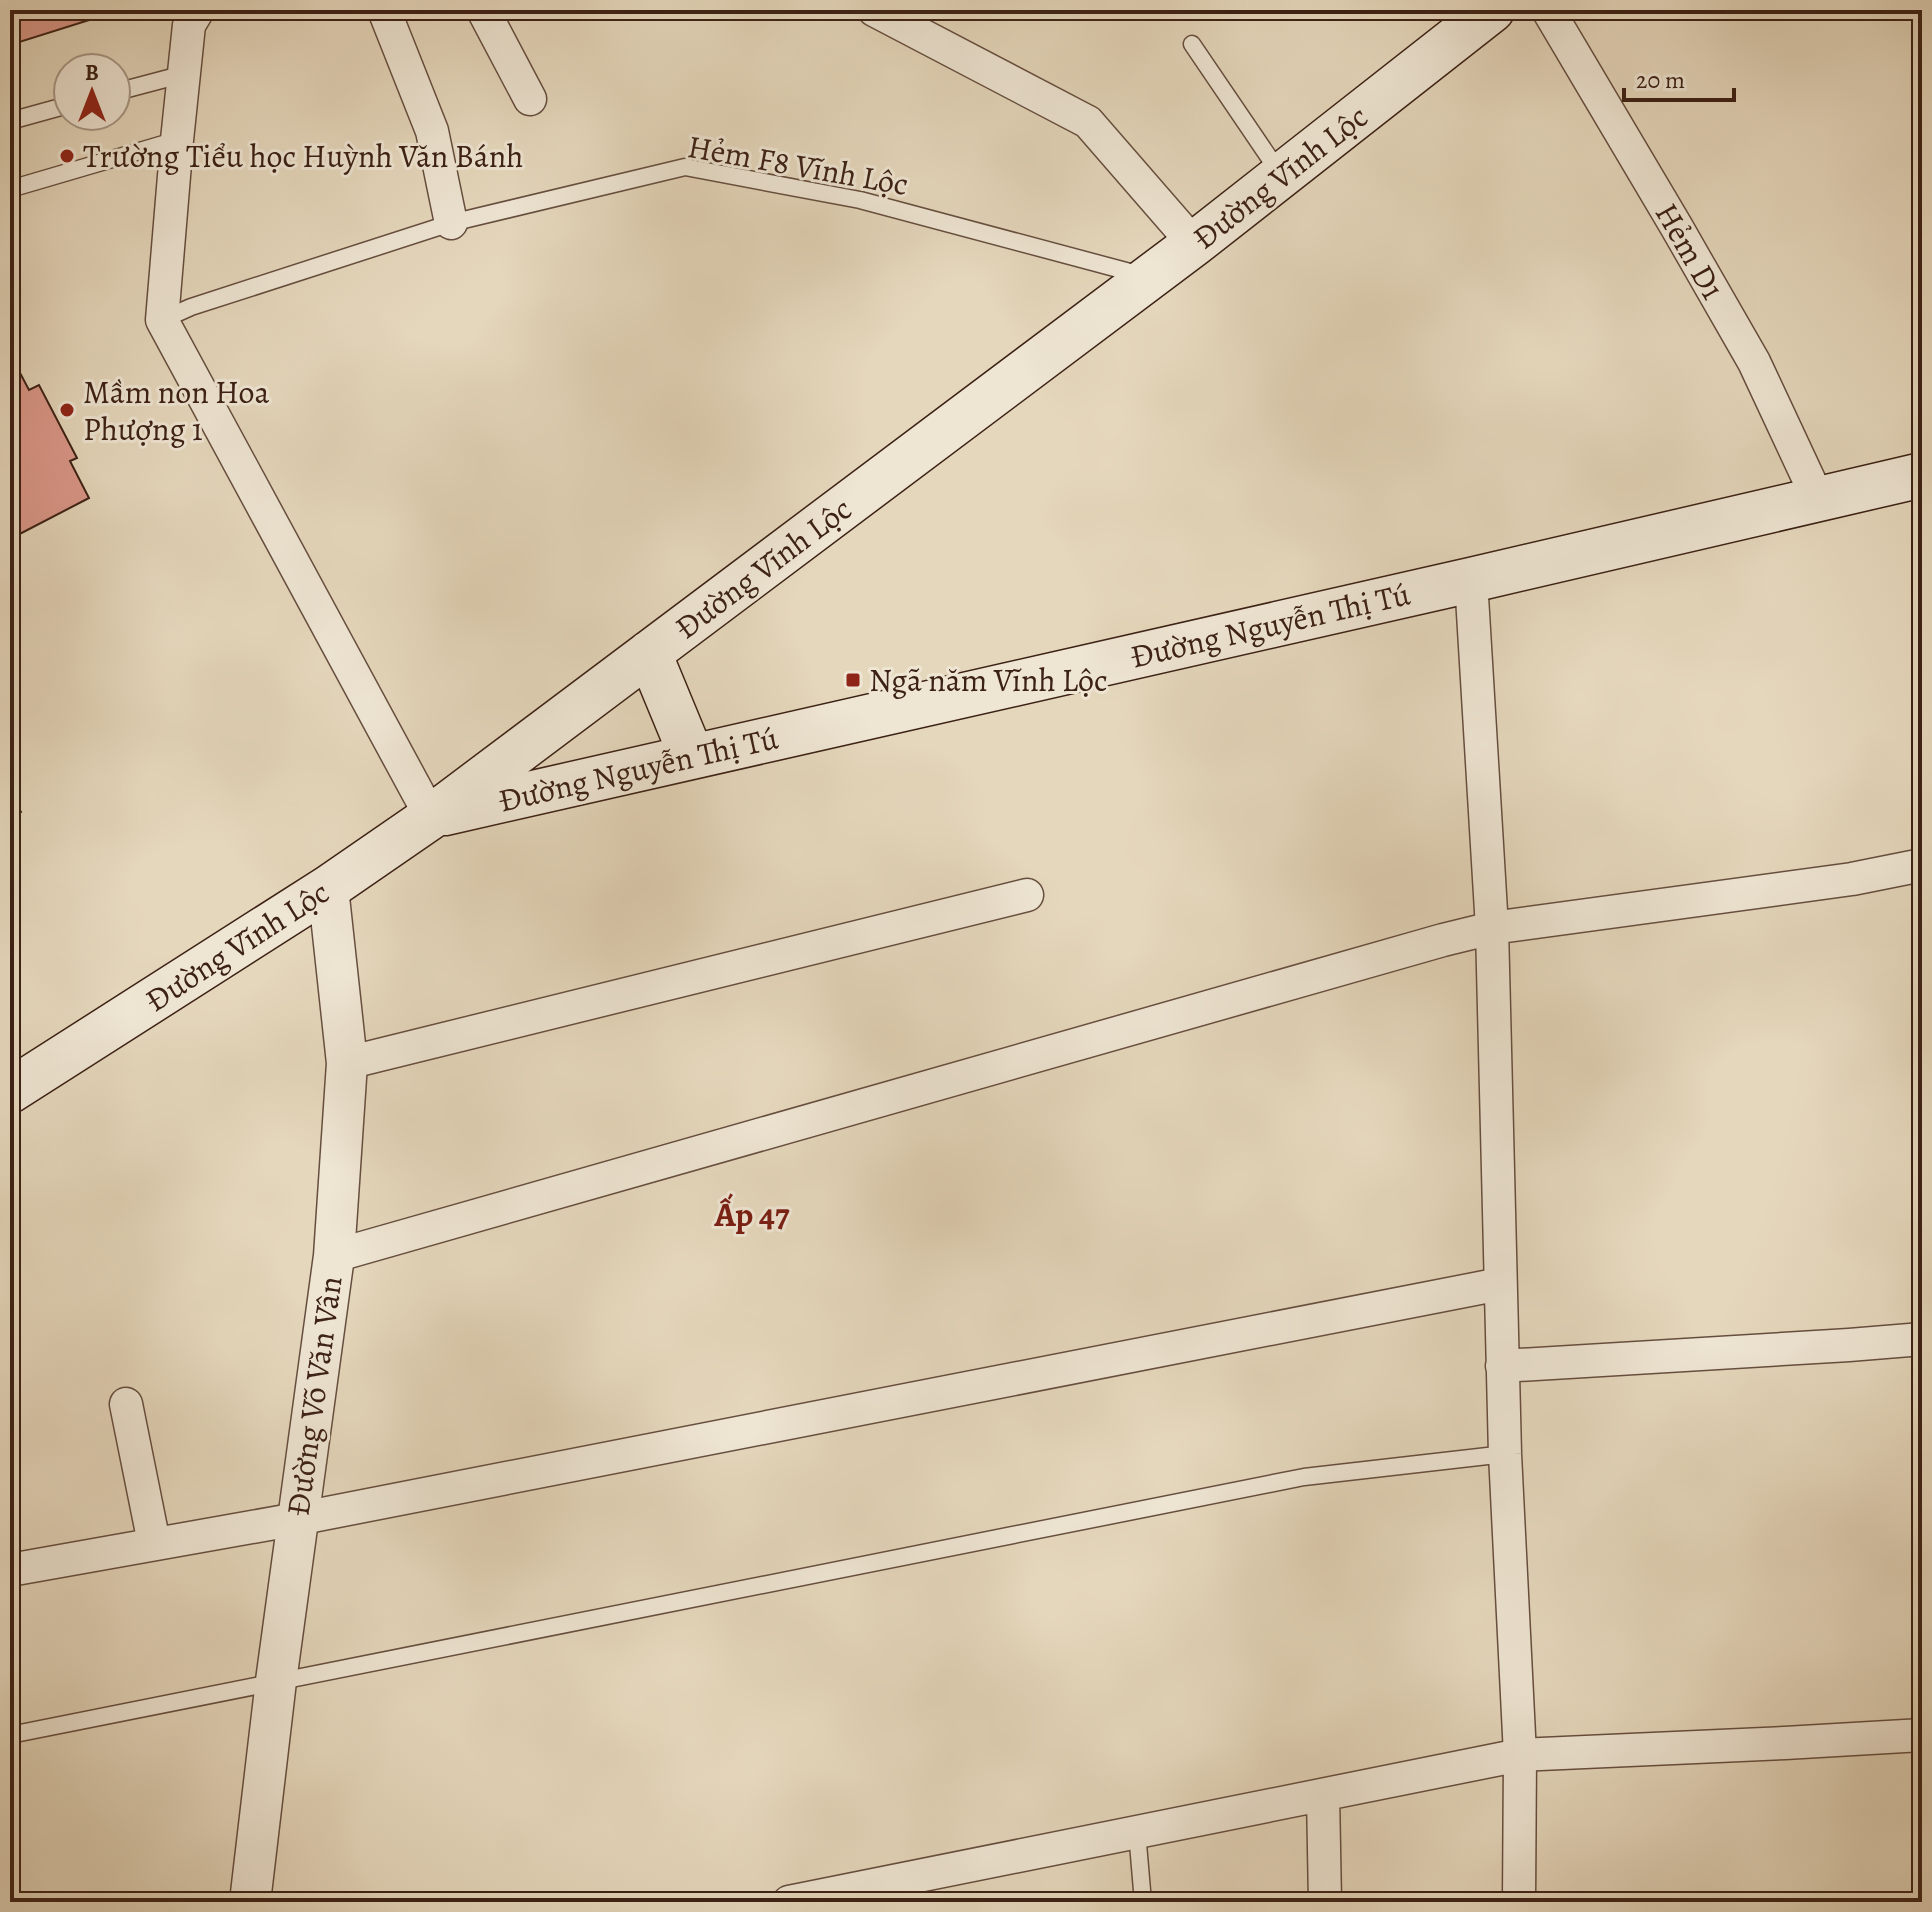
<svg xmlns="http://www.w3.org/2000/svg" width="1932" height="1912" viewBox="0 0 1932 1912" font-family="Alegreya,serif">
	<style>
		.building { fill: #db988a; stroke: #3c2115; stroke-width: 2 }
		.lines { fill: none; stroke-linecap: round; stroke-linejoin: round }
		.service-casing { stroke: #664e3f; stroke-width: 19 }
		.minor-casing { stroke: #664e3f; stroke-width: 35 }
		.tertiary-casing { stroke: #664e3f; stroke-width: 43 }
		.secondary-casing { stroke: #3c2115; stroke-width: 47 }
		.service { stroke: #eee5d3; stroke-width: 16 }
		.minor { stroke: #eee5d3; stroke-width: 32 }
		.tertiary { stroke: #eee5d3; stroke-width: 40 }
		.secondary { stroke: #eee5d3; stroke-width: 44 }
		.poi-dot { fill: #8f2418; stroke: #eee5d3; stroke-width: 3 }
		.labels { text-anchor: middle; stroke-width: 6; stroke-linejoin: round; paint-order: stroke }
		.poi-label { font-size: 32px; fill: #3c2115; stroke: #eee5d3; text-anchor: start }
		.street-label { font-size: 32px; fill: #3c2115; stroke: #eee5d3 }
		.neighbourhood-label { font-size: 34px; font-weight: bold; fill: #7a1f14; stroke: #eee5d3 }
	</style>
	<rect width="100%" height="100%" fill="#e5d7bc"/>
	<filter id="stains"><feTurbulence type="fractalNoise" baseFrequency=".0025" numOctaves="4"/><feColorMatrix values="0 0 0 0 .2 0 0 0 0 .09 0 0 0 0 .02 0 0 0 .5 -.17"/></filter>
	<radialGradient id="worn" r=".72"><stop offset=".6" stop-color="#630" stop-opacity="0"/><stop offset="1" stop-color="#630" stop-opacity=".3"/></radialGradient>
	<!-- building -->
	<path class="building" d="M10 10H121L10 45Z
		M10 354 29 390 39 385 77 458 70 461 89 498 10 539Z
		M10 794 21 812 10 819Z"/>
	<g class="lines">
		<!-- service casing -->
		<g class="service-casing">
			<path id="service" d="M1192 44 1281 175
				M116 92 184 74
				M10 121 68 105
				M10 189 177 140
				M162 320 191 307 451 223 685 167 860 200 1141 275
				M10 1735 1304 1477 1505 1454
				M1137 1832 1143 1902"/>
		</g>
		<!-- minor casing -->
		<g class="minor-casing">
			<path id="minor" d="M198 10 189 25 177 140 162 320 431 817
				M384 10 432 131 451 223
				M483 10 530 99
				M874 10 1088 122 1194 244
				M1548 10 1676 226 1754 362 1818 499
				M1471 580 1492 928 1505 1454 1520 1755 1519 1902
				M347 1063 1027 895
				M334 1256 1443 940 1492 928 1852 879 1922 865
				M1502 1366 1849 1345 1922 1339
				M126 1404 154 1543
				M10 1570 297 1519 1500 1284
				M1323 1795 1325 1902
				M789 1902 1520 1755 1785 1743 1922 1735"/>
		</g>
		<!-- tertiary casing -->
		<g class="tertiary-casing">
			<path id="tertiary" d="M250 1902 276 1681 334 1256 347 1063 328 888"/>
		</g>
		<!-- secondary casing -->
		<g class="secondary-casing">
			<path id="secondary" d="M649 653 692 757
				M445 813 1471 580 1922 475
				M10 1091 328 888 431 817 1194 244 1492 10"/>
		</g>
		<!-- service -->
		<use href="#service" class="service"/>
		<!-- minor -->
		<use href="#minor" class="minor"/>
		<!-- tertiary -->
		<use href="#tertiary" class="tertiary"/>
		<!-- secondary -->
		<use href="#secondary" class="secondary"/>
	</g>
	<!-- markers -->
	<g class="poi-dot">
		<circle cx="67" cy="156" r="8"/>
		<circle cx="67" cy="410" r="8"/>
		<rect x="845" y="672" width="16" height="16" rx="4"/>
	</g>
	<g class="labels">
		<!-- poi labels -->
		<g class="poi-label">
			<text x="83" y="167">Trường Tiểu học Huỳnh Văn Bánh</text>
			<text x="83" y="403">Mầm non Hoa<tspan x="83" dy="37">Phượng 1</tspan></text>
			<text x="869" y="691">Ngã năm Vĩnh Lộc</text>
		</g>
		<!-- street labels -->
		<g class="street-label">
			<text transform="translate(798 165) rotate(10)" y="11">Hẻm F8 Vĩnh Lộc</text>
			<text transform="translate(1280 177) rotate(-38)" y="11">Đường Vĩnh Lộc</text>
			<text transform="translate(1690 251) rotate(60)" y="11">Hẻm D1</text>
			<text transform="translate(763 568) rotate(-37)" y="11">Đường Vĩnh Lộc</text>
			<text transform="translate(1270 625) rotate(-13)" y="11">Đường Nguyễn Thị Tú</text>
			<text transform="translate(638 769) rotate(-13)" y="11">Đường Nguyễn Thị Tú</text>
			<text transform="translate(237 946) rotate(-33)" y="11">Đường Vĩnh Lộc</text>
			<text transform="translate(314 1396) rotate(-82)" y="11">Đường Võ Văn Vân</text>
		</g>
		<!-- neighbourhood labels -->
		<g class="neighbourhood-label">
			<text x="752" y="1226">Ấp 47</text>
		</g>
	</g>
	<!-- margin -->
	<rect width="1932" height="1912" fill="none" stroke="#e5d7bc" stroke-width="40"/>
	<rect x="12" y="12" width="1908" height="1888" fill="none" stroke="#3c2115" stroke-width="4"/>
	<rect x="20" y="20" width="1892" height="1872" fill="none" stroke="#3c2115" stroke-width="2"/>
	<!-- north arrow -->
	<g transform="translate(92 92)"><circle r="38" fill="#eee5d3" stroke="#a79787" stroke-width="2"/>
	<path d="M0-6L14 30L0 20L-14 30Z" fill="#8f2418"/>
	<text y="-12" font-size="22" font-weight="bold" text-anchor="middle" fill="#3c2115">B</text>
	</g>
	<!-- scale -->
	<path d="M1624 88v12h110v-12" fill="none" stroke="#3c2115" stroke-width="4"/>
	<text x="1636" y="88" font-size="24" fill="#3c2115" stroke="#eee5d3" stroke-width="6" paint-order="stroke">20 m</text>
	<rect width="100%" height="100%" filter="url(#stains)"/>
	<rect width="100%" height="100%" fill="url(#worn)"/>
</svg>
